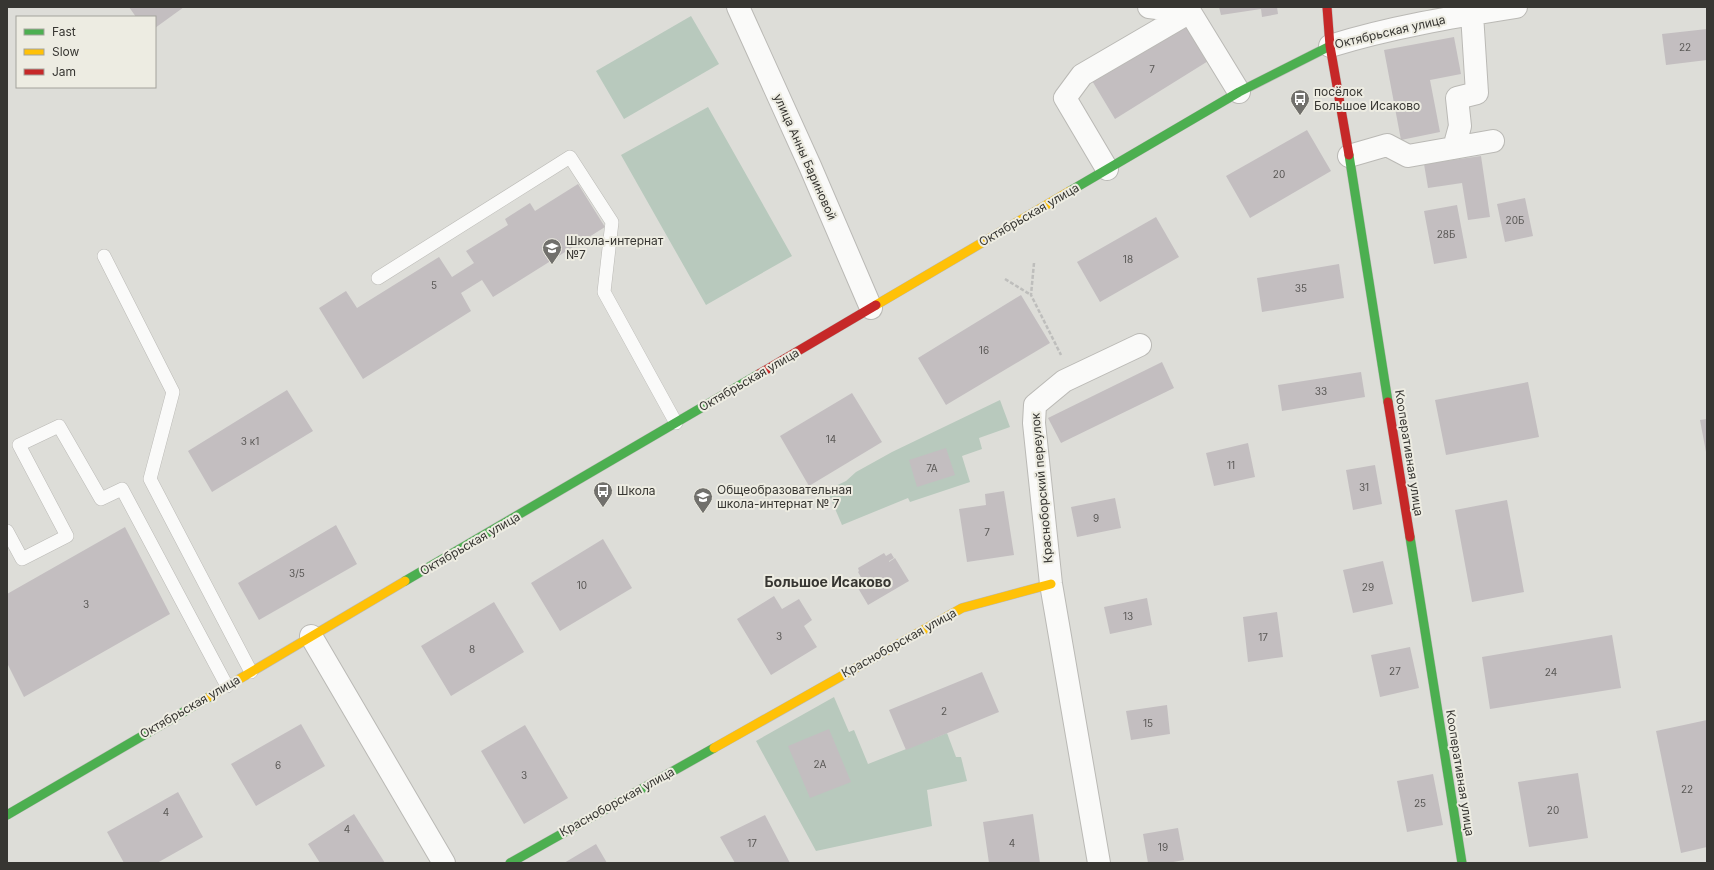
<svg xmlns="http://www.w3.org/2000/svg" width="1714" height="870" viewBox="0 0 1714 870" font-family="Inter,sans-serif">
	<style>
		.green { fill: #b8c9bd }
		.building { fill: #c3bec0 }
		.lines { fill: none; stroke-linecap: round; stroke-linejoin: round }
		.lane-casing { stroke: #bab9b5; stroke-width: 14 }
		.street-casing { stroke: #bab9b5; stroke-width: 24 }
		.fast-casing { stroke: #bab9b5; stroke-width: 10 }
		.slow-casing { stroke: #bab9b5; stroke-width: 10 }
		.jam-casing { stroke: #bab9b5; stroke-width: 10 }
		.path { stroke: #bebebc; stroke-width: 2.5; stroke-dasharray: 4 2; stroke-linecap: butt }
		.lane { stroke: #fafaf9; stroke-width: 13 }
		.street { stroke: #fafaf9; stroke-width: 22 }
		.fast { stroke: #4caf50; stroke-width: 9 }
		.slow { stroke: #ffc107; stroke-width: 9 }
		.jam { stroke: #c62828; stroke-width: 9 }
		.labels { text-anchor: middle; stroke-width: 4; stroke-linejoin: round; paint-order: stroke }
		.number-label { font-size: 10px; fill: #5a5856 }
		.street-label { font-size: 12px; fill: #373632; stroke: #edece2 }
		.poi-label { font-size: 12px; fill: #373632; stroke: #edece2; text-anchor: start }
		.quarter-label { font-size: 14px; font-weight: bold; fill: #373632; stroke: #edece2 }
	</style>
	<rect width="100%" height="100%" fill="#ddddd8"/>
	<!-- green -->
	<path class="green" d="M691 16 719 64 624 119 596 71Z
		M708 107 792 256 706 305 621 155Z
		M1000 400 1010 427 979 438 982 449 962 456 970 482 910 502 908 498 842 525 827 490 846 481 856 472 892 452Z
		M834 697 849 732 854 730 868 764 947 733 956 757H961L967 781 927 790 932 826 816 851 756 741Z"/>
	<!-- building -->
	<path class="building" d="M129 7H184L155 28V17H136Z
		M1219 7H1277L1278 14 1262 17 1261 9 1221 15Z
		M1187 19 1213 58 1115 119 1091 79Z
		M1707 29V60L1666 65 1662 34Z
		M1454 37 1461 74 1430 80 1440 132 1401 140 1384 50Z
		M1307 130 1331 171 1250 218 1226 176Z
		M1481 156 1490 217 1468 220 1462 183 1428 188 1424 164Z
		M578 184 605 227 493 297 482 280 461 293 471 311 363 379 319 308 346 291 357 308 439 257 452 277 474 263 466 251 508 225 505 219 530 203 535 211Z
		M1525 198 1533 236 1505 242 1497 204Z
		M1457 205 1467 258 1434 264 1424 211Z
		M1156 217 1179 257 1100 302 1077 262Z
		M1339 264 1344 298 1262 312 1257 278Z
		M1021 295 1050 343 946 405 918 358Z
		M1162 362 1174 388 1061 443 1048 418Z
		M1361 372 1365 397 1282 411 1278 385Z
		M1528 382 1539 437 1446 455 1435 400Z
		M287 390 313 431 212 492 188 451Z
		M852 393 882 442 809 486 780 436Z
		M1707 419V452H1706L1700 420Z
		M1248 443 1255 477 1214 486 1206 453Z
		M946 448 955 475 917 487 909 460Z
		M1375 465 1382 504 1353 510 1346 470Z
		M1004 491 1014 555 967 562 959 509 986 505 985 494Z
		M1115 498 1121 528 1077 537 1071 507Z
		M1507 500 1524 592 1472 602 1455 510Z
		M336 525 357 564 259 620 238 583Z
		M125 527 170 614 24 697 7 663V594Z
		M603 539 632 588 560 631 531 583Z
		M884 553 886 556 891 553 894 558 889 561V562L895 558 909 581 868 605 855 583 862 579 858 572 859 571 858 568Z
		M1383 561 1393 604 1353 613 1343 570Z
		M774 596 782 609 799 599 812 620 804 626 817 647 771 675 737 619Z
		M1147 598 1152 625 1110 634 1104 607Z
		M494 602 524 652 451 696 421 646Z
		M1277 612 1283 657 1248 662 1243 617Z
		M1612 635 1621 688 1490 709 1482 657Z
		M1410 647 1419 688 1380 697 1371 655Z
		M982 672 999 712 906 750 889 710Z
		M1167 705 1170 734 1131 740 1126 711Z
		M1707 720V847L1681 853 1656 731Z
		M301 724 325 766 256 806 231 764Z
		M525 725 568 798 524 824 481 751Z
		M829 729 851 782 810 798 788 746Z
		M1578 773 1588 838 1529 847 1518 782Z
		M1433 774 1443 825 1407 832 1397 781Z
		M178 792 203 837 157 863H124L107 832Z
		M354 814 385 863H320L308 844Z
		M1033 814 1040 863H989L983 822Z
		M765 815 790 863H735L720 837Z
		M1178 828 1184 860 1168 863H1148L1143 834Z
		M596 844 607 863H564Z"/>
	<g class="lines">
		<!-- lane casing -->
		<g class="lane-casing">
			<path id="lane" d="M104 256 173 392 150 479 251 672
				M378 278 570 157 612 222 604 292 676 423
				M7 531 22 559 67 536 19 445 59 426 101 499 122 489 227 686"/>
		</g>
		<!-- street casing -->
		<g class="street-casing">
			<path id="street" d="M738 7 810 166 871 308
				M1149 7 1190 12
				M1330 46C1391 27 1453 17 1516 7
				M1454 148 1460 126 1457 98 1477 93 1472 14
				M1349 156 1387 145 1408 156 1493 141
				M1107 169 1065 98 1082 75 1190 12 1239 92
				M311 636 444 863
				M1099 863 1051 584 1034 423 1035 405 1064 381 1140 345"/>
		</g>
		<!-- fast casing -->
		<g class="fast-casing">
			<path id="fast" d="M1349 155 1388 402
				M1070 191 1239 92 1330 46
				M1410 537 1462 863
				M405 581 759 374
				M7 815 209 697
				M510 863 714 748"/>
		</g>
		<!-- slow casing -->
		<g class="slow-casing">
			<path id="slow" d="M876 305 1070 191
				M209 697 405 581
				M714 748 962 608 1051 584"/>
		</g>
		<!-- jam casing -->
		<g class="jam-casing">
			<path id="jam" d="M1327 7 1330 46 1349 155
				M759 374 876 305
				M1388 402 1410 537"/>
		</g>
		<!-- path -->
		<path class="path" d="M1034 263 1031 295 1061 355
			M1005 279 1031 295"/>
		<!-- lane -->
		<use href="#lane" class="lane"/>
		<!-- street -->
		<use href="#street" class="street"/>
		<!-- fast -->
		<use href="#fast" class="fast"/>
		<!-- slow -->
		<use href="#slow" class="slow"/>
		<!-- jam -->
		<use href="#jam" class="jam"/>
	</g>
	<!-- icons -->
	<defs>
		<g id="bus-pin" transform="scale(1)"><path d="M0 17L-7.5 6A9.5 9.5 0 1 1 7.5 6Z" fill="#71706c" stroke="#edece2"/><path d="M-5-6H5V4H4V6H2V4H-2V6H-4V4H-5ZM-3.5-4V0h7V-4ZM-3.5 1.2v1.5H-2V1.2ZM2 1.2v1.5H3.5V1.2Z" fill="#fff"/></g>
		<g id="school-pin" transform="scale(1)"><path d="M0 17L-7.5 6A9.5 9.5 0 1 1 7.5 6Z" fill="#71706c" stroke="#edece2"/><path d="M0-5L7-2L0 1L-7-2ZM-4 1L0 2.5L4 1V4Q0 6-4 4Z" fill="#fff"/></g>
	</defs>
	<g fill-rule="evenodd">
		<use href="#bus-pin" x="1300" y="99"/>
		<use href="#school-pin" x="552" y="248"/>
		<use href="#bus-pin" x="603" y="491"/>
		<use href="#school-pin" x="703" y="497"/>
	</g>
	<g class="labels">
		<!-- number labels -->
		<g class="number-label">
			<text x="1685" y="51">22</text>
			<text x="1152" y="73">7</text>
			<text x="1279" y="178">20</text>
			<text x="1515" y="224">20Б</text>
			<text x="1446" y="238">28Б</text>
			<text x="1128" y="263">18</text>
			<text x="434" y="289">5</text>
			<text x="1301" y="292">35</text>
			<text x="984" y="354">16</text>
			<text x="1321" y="395">33</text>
			<text x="831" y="443">14</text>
			<text x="250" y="445">3 к1</text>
			<text x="1231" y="469">11</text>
			<text x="932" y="472">7А</text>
			<text x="1364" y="491">31</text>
			<text x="1096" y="522">9</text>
			<text x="987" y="536">7</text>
			<text x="297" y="577">3/5</text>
			<text x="582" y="589">10</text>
			<text x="1368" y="591">29</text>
			<text x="86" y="608">3</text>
			<text x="1128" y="620">13</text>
			<text x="779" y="640">3</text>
			<text x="1263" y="641">17</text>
			<text x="472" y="653">8</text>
			<text x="1395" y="675">27</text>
			<text x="1551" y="676">24</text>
			<text x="944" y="715">2</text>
			<text x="1148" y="727">15</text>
			<text x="820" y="768">2А</text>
			<text x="278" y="769">6</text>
			<text x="524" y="779">3</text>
			<text x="1687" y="793">22</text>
			<text x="1420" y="807">25</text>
			<text x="1553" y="814">20</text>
			<text x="166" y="816">4</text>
			<text x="347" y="833">4</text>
			<text x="752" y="847">17</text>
			<text x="1012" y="847">4</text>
			<text x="1163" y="851">19</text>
		</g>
		<!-- street labels -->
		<g class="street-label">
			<text transform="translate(1390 32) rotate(-13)" y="4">Октябрьская улица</text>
			<text transform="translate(805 157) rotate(66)" y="4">улица Анны Бариновой</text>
			<text transform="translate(1029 215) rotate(-30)" y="4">Октябрьская улица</text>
			<text transform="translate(749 380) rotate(-30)" y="4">Октябрьская улица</text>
			<text transform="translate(1409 453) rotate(81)" y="4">Кооперативная улица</text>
			<text transform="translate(1042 488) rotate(-95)" y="4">Красноборский переулок</text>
			<text transform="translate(470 544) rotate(-30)" y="4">Октябрьская улица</text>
			<text transform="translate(899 643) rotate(-29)" y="4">Красноборская улица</text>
			<text transform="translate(190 707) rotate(-30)" y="4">Октябрьская улица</text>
			<text transform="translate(1460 773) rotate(81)" y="4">Кооперативная улица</text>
			<text transform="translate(617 802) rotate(-29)" y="4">Красноборская улица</text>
		</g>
		<!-- poi labels -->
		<g class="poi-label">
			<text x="1314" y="96">посёлок<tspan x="1314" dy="14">Большое Исаково</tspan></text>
			<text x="566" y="245">Школа-интернат<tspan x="566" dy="14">№7</tspan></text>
			<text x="717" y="494">Общеобразовательная<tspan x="717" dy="14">школа-интернат № 7</tspan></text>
			<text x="617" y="495">Школа</text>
		</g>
		<!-- quarter labels -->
		<g class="quarter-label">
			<text x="828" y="587">Большое Исаково</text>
		</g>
	</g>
	<!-- border -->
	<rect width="1714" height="870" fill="none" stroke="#373632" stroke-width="16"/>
	<!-- legend -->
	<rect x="16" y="16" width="140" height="72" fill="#edece2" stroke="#a4a39c"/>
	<rect x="24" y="29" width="20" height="6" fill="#4caf50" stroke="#a4a39c"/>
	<text x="52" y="36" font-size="12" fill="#373632">Fast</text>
	<rect x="24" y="49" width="20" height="6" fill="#ffc107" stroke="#a4a39c"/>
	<text x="52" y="56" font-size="12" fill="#373632">Slow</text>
	<rect x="24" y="69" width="20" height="6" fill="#c62828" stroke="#a4a39c"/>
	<text x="52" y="76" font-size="12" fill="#373632">Jam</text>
</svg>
